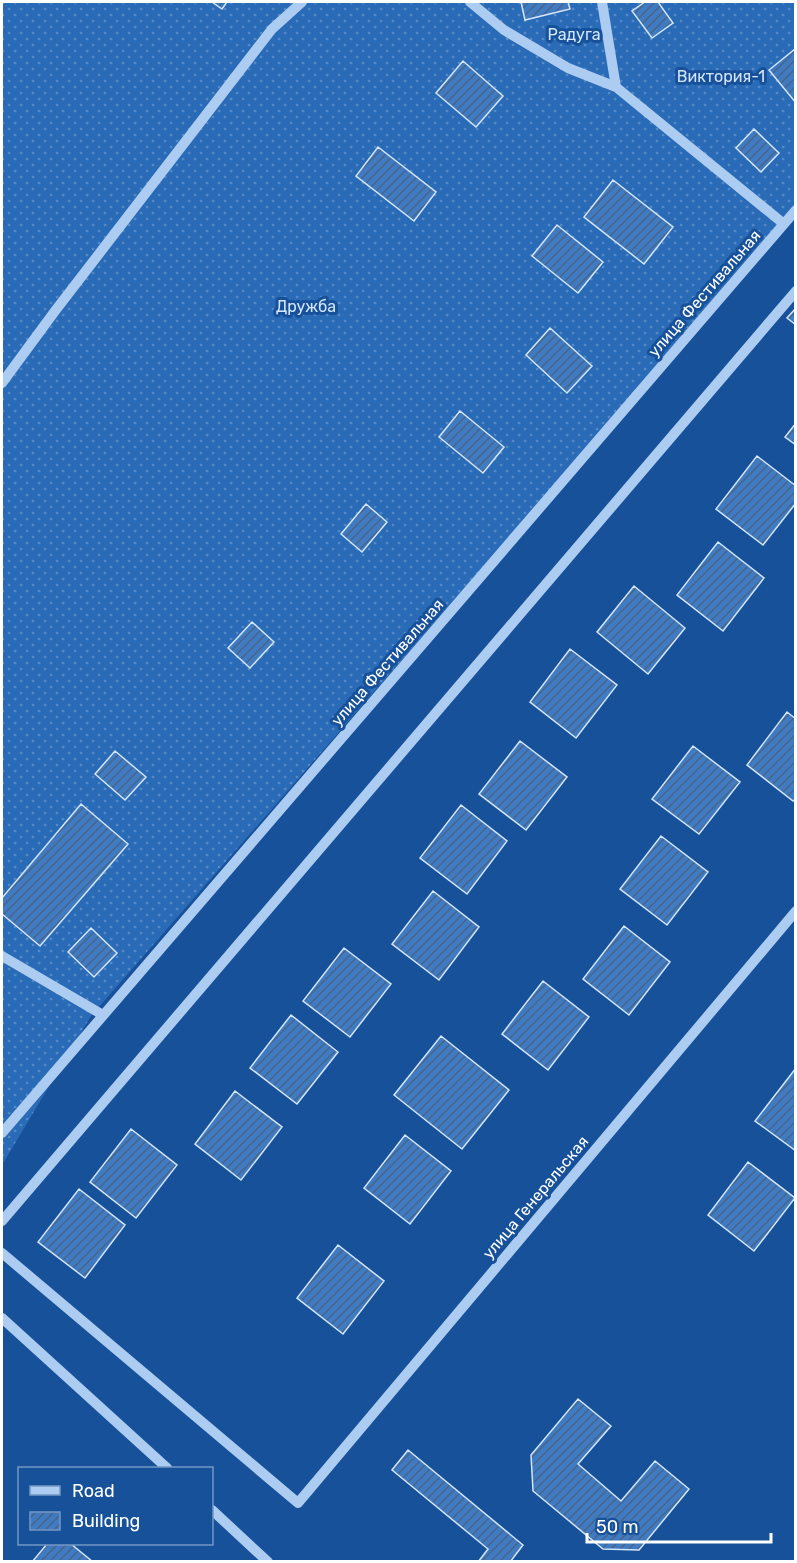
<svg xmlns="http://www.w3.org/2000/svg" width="797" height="1563" viewBox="0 0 797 1563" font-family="Rubik,sans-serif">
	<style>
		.grass { fill: url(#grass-dots) }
		.building { fill: url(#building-hatch); stroke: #d3e6fc; stroke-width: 1.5 }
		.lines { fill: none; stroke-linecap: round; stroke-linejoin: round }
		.minor { stroke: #acccf2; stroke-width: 10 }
		.labels { text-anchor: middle; stroke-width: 6; stroke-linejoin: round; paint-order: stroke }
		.park-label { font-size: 16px; fill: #d3e6fc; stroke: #17519a }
		.street-label { font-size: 16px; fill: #fff; stroke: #17519a }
	</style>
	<defs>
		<pattern id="grass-dots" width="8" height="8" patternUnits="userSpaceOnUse" patternTransform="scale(1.5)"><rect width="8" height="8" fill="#2a6bb7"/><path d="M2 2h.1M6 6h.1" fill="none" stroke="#5589c5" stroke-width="1.8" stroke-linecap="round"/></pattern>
		<pattern id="building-hatch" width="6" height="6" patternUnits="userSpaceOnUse" patternTransform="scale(1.5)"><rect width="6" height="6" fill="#407ac1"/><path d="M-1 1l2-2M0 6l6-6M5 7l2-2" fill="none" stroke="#45658c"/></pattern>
	</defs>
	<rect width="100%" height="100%" fill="#17519a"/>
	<!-- grass -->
	<path class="grass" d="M2 2H795V210L91 1016 2 1165Z"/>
	<!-- building -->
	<path class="building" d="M212 2H227L222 9Z
		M521 2H568L570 9 525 20Z
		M645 2H658L673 23 652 38 632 11Z
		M795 49 796 50V103L769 70Z
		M463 61 503 96 476 127 436 93Z
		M754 129 779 153 761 172 736 148Z
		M378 147 436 192 414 221 356 176Z
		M613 180 673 227 644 264 584 217Z
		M557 225 603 262 578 293 532 256Z
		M796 308V325L787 318Z
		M550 328 592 366 567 393 526 355Z
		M460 411 504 447 483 473 439 437Z
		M796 423V445L785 437Z
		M757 456 796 486V503L763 545 716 509Z
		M366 504 387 522 362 552 341 534Z
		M718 542 764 578 723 631 677 595Z
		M634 586 685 628 648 674 597 632Z
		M252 622 274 642 250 668 228 648Z
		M570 649 617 685 576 738 530 702Z
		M787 712 796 719V798L793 801 747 765Z
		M520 741 567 777 526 830 479 794Z
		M693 746 740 782 699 834 652 799Z
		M115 751 146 777 125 800 95 774Z
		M81 804 128 844 40 946 2 914V898Z
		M461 805 507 841 467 894 420 858Z
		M661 836 708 872 667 925 620 889Z
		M433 891 479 927 439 980 392 944Z
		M624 926 670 962 629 1015 583 979Z
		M91 928 117 953 94 977 68 952Z
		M344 948 391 984 350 1037 303 1001Z
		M543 981 589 1017 548 1070 502 1034Z
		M291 1015 338 1052 297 1104 250 1068Z
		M441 1036 509 1090 462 1149 394 1095Z
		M796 1068V1151L755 1121Z
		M235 1091 282 1127 241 1180 195 1144Z
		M131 1129 177 1165 136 1218 90 1182Z
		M405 1135 451 1171 410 1224 364 1188Z
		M748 1162 795 1198 754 1251 708 1215Z
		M79 1189 125 1225 85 1278 38 1242Z
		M338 1245 384 1281 343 1334 297 1298Z
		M578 1399 611 1426 578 1464 621 1501 655 1461 689 1489 639 1550 603 1549 533 1491 531 1455Z
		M408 1450 523 1545 510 1562H478L488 1549 392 1470Z
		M47 1544H71L93 1562H32Z"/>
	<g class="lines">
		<!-- minor -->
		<path class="minor" d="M470 2 504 30 568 68 616 87
			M602 2 616 87 784 224
			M2 383 55 311 272 29 302 2
			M2 956 103 1015
			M2 1133 796 210
			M2 1221 796 291
			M2 1253 298 1503 796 911
			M2 1318 167 1468
			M212 1510 268 1562"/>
	</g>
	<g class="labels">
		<!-- park labels -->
		<g class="park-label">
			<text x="574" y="40">Радуга</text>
			<text x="721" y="82">Виктория-1</text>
			<text x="306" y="312">Дружба</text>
		</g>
		<!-- street labels -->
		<g class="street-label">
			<text transform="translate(704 293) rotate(-49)" y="6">улица Фестивальная</text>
			<text transform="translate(387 662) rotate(-49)" y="6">улица Фестивальная</text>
			<text transform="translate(535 1197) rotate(-50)" y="6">улица Генеральская</text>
		</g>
	</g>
	<!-- border -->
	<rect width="797" height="1563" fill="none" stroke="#ffffff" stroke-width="6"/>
	<!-- legend -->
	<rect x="18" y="1467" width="195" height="78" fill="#17519a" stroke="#7497c2" stroke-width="1.5"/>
	<rect x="30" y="1486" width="30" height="9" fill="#acccf2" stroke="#7497c2" stroke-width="1.5"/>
	<text x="72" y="1497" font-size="18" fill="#ffffff">Road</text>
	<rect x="30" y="1512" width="30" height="18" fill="url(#building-hatch)" stroke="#7497c2" stroke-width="1.5"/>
	<text x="72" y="1527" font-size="18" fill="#ffffff">Building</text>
	<!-- scale -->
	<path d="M587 1533v9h184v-9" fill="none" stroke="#ffffff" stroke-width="3"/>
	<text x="596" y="1533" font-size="18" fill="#ffffff" stroke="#17519a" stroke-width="4.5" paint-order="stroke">50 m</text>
</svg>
